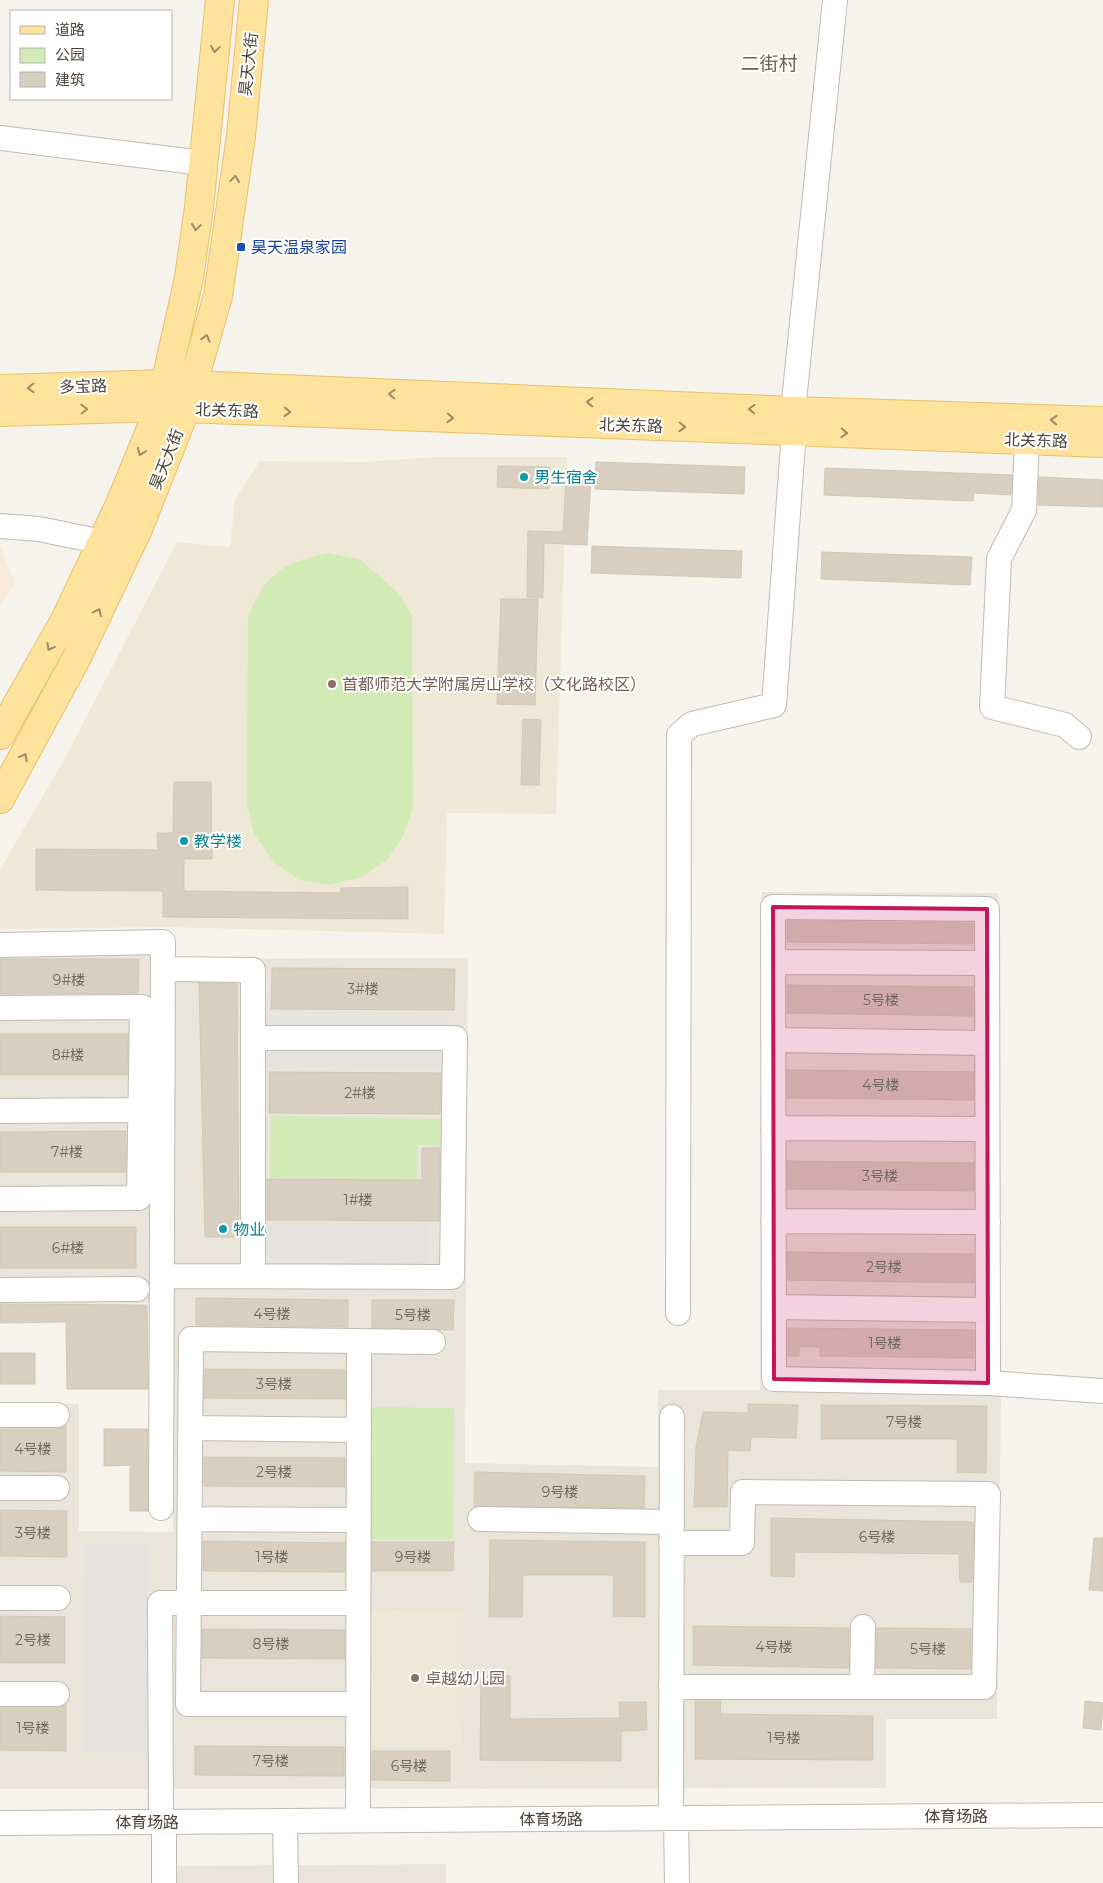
<svg xmlns="http://www.w3.org/2000/svg" width="1103" height="1883" viewBox="0 0 1103 1883" font-family="Montserrat,'Noto Sans SC',sans-serif">
	<style>
		.residential { fill: #eae5da; fill-rule: evenodd }
		.commercial { fill: #f7ead8 }
		.education { fill: #efe8d6 }
		.green { fill: #d2eab5 }
		.parking { fill: #e5e3e0 }
		.building { fill: #d8cfc1; stroke: #d3c7b4 }
		.lines { fill: none; stroke-linecap: round; stroke-linejoin: round }
		.minor-casing { stroke: #c2bbae; stroke-width: 26 }
		.major-casing { stroke: #e6c16a; stroke-width: 30 }
		.minor { stroke: #fff; stroke-width: 24 }
		.major { stroke: #ffe39c; stroke-width: 28 }
		.oneway { stroke: #9c8c66 }
		.marked { fill: #c2185b; fill-opacity: 0.2; stroke: #c2185b; stroke-width: 4; stroke-linejoin: round }
		.transit-dot { fill: #1a4fb4; stroke: #fff; stroke-width: 2 }
		.culture-dot { fill: #0f9aa8; stroke: #fff; stroke-width: 2 }
		.education-dot { fill: #8d6e63; stroke: #fff; stroke-width: 2 }
		.labels { text-anchor: middle; stroke-width: 4; stroke-linejoin: round; paint-order: stroke }
		.number-label { font-size: 14px; fill: #6e675b }
		.street-label { font-size: 16px; fill: #4b4439; stroke: #fff }
		.transit-label { font-size: 16px; fill: #164399; stroke: #fff; text-anchor: start }
		.culture-label { font-size: 16px; fill: #0d838f; stroke: #fff; text-anchor: start }
		.education-label { font-size: 16px; fill: #785e54; stroke: #fff; text-anchor: start }
		.quarter-label { font-size: 19px; fill: #6e6250; stroke: #fff }
	</style>
	<rect width="100%" height="100%" fill="#f6f3ec"/>
	<!-- residential -->
	<path class="residential" d="M762 892 998 893 1001 1391 997 1719H886V1788L0 1789V1404H79V1531L173 1532 175 959 468 958 465 1463 658 1467V1390H760ZM368 1611 463 1612 462 1745Z
		M0 954H158L157 1303 0 1305Z
		M446 1864V1883H174V1866Z"/>
	<!-- commercial -->
	<path class="commercial" d="M0 543 14 583 0 606Z"/>
	<!-- education -->
	<path class="education" d="M436 457H567L556 814 447 813 444 934 162 927 0 929V870L65 758 177 542 230 547 235 499 260 461 362 462Z
		M368 1611 463 1612 462 1745 367 1744Z"/>
	<!-- green -->
	<path class="green" d="M329 553 361 560 398 593 412 615 413 807 404 834 388 859 362 877 330 885 299 880 274 862 254 834 247 805 248 616C266 573 284 562 329 553Z
		M271 1116 449 1119V1146L418 1145 417 1179 270 1178Z
		M371 1407 454 1408 453 1539H371Z"/>
	<!-- parking -->
	<path class="parking" d="M269 1016 447 1017 446 1067H269Z
		M268 1222H429V1272H268Z
		M86 1543 148 1544 147 1753 85 1752Z"/>
	<!-- building -->
	<path class="building" d="M596 462 745 467 744 494 595 489Z
		M498 466 550 467 549 489 497 487Z
		M825 468 1012 475 1011 495 974 493 973 501 824 495Z
		M1039 477 1103 480V507L1038 505Z
		M566 479 591 480 587 545 544 543 543 598 527 597 528 531 563 532Z
		M592 546 742 551 741 578 591 573Z
		M822 552 972 557 970 585 821 579Z
		M501 599H538L535 705 497 704Z
		M523 719 541 720 539 785H521Z
		M174 782H211L212 859H184V891L341 893V888L408 887V919L163 917V891L36 890V849L158 850 157 833H173Z
		M787 921 973 923V944L787 942Z
		M0 959H139L138 993 0 994Z
		M272 968 455 969 454 1010 271 1009Z
		M199 983 237 984 239 1237H205Z
		M787 985 973 987V1016L787 1013Z
		M0 1034H128L127 1075H0Z
		M787 1070 974 1072V1100L787 1098Z
		M269 1072 441 1073 440 1114 269 1113Z
		M126 1131V1172H0V1132Z
		M422 1148H440L439 1221 267 1220V1179L422 1180Z
		M787 1161 974 1163V1191L787 1189Z
		M0 1227H136V1268H0Z
		M787 1252 974 1254V1283L788 1280Z
		M196 1298 348 1300V1327L196 1325Z
		M372 1300H454L453 1330 372 1328Z
		M0 1304 147 1305 148 1389H67L66 1322 0 1323Z
		M788 1328 974 1330V1358L820 1356V1347H799V1356H788Z
		M0 1353H35V1384H0Z
		M205 1369 345 1370V1399L204 1398Z
		M748 1404 798 1405 796 1438 751 1437 750 1451 728 1450 727 1507H694L696 1447 703 1412 748 1413Z
		M821 1405 987 1406 986 1473 957 1472V1439H821Z
		M66 1426V1472L0 1471V1429H57Z
		M104 1429H148V1511H130V1465L104 1466Z
		M204 1457 345 1458V1487L204 1486Z
		M475 1472 645 1476 644 1508 474 1507Z
		M0 1510 67 1511V1557L0 1556Z
		M771 1518 974 1522 972 1582H960L959 1554 795 1552 794 1577 771 1576Z
		M1094 1538H1103V1591L1089 1590Z
		M490 1540 645 1542V1617L613 1616 614 1575H523L522 1617H489Z
		M203 1541 345 1543V1572L203 1571Z
		M372 1542H454L453 1571H372Z
		M0 1616 65 1617V1663H0Z
		M693 1626 849 1628V1668L693 1665Z
		M877 1628 971 1629V1669L876 1668Z
		M202 1629 345 1630V1659L202 1658Z
		M481 1676H510V1719L620 1718 619 1702H646L647 1730 621 1731V1761L480 1760Z
		M695 1701H721L720 1714 873 1716V1760L695 1759Z
		M1085 1701 1103 1703 1101 1730 1083 1728Z
		M66 1705V1751L0 1750V1708H57Z
		M195 1746 344 1747V1776L195 1775Z
		M372 1751H450V1781L372 1780Z"/>
	<g class="lines">
		<!-- minor casing -->
		<g class="minor-casing">
			<path id="minor" d="M0 138 203 163
				M793 411 835 0
				M1027 440 1024 510 999 559 992 707 1065 725 1079 737
				M0 526 39 529 102 542
				M0 945 163 942 161 1508
				M773 962 987 963
				M163 969 253 970V1276
				M0 1008 142 1007 139 1198 0 1199
				M773 1040 987 1043
				M0 1111 141 1110
				M773 1128 987 1129
				M773 1221 988 1222
				M162 1276 452 1277 455 1038H253
				M0 1290 137 1289
				M774 1307 988 1310
				M678 1313 679 735 692 724 774 705 794 431
				M988 1383 987 909 773 907 774 1379 988 1383 1103 1391
				M0 1415H57
				M191 1428 359 1430
				M0 1488H57
				M190 1519 359 1520
				M480 1519 672 1522
				M0 1598H58
				M671 1687H984L988 1494 743 1492 742 1543H671
				M862 1687 863 1627
				M0 1694H57
				M358 1704H188L191 1339 433 1342
				M671 1818 672 1417
				M676 1818 677 1883
				M358 1820 359 1342
				M285 1821 286 1883
				M161 1822 160 1603H358
				M164 1822V1883
				M0 1823 1103 1815"/>
		</g>
		<!-- major casing -->
		<g class="major-casing">
			<path id="major" d="M0 389 167 384 793 411 1103 421
				M0 412 160 407 1103 443
				M0 735 66 618 120 504 160 407 189 278 199 207 220 0
				M0 799 76 659 138 529 186 408 218 296 241 136 254 0"/>
		</g>
		<!-- minor -->
		<use href="#minor" class="minor"/>
		<!-- major -->
		<use href="#major" class="major"/>
	</g>
	<!-- one-way arrows -->
	<defs><path id="oneway-chevron" d="M-2-3.5L2.5 0L-2 3.5" fill="none" stroke-width="1.6" stroke-linecap="round" stroke-linejoin="round" transform="scale(1.25)"/></defs>
	<g class="oneway">
		<use href="#oneway-chevron" transform="translate(215 49) rotate(96)"/>
		<use href="#oneway-chevron" transform="translate(235 179) rotate(-82)"/>
		<use href="#oneway-chevron" transform="translate(196 227) rotate(98)"/>
		<use href="#oneway-chevron" transform="translate(206 338) rotate(-74)"/>
		<use href="#oneway-chevron" transform="translate(31 388) rotate(178)"/>
		<use href="#oneway-chevron" transform="translate(392 394) rotate(-178)"/>
		<use href="#oneway-chevron" transform="translate(590 402) rotate(-178)"/>
		<use href="#oneway-chevron" transform="translate(84 409) rotate(-1)"/>
		<use href="#oneway-chevron" transform="translate(752 409) rotate(-178)"/>
		<use href="#oneway-chevron" transform="translate(287 412) rotate(2)"/>
		<use href="#oneway-chevron" transform="translate(450 418) rotate(2)"/>
		<use href="#oneway-chevron" transform="translate(1054 420) rotate(-178)"/>
		<use href="#oneway-chevron" transform="translate(682 427) rotate(2)"/>
		<use href="#oneway-chevron" transform="translate(844 433) rotate(2)"/>
		<use href="#oneway-chevron" transform="translate(141 452) rotate(112)"/>
		<use href="#oneway-chevron" transform="translate(98 612) rotate(-64)"/>
		<use href="#oneway-chevron" transform="translate(50 647) rotate(119)"/>
		<use href="#oneway-chevron" transform="translate(24 757) rotate(-62)"/>
	</g>
	<!-- marked area -->
	<path class="marked" d="M773 907 987 909 988 1383 774 1379Z"/>
	<!-- markers -->
	<rect class="transit-dot" x="236" y="242" width="10" height="10" rx="2.5"/>
	<g class="culture-dot">
		<circle cx="524" cy="477" r="5"/>
		<circle cx="184" cy="841" r="5"/>
		<circle cx="223" cy="1229" r="5"/>
	</g>
	<g class="education-dot">
		<circle cx="332" cy="684" r="5"/>
		<circle cx="415" cy="1678" r="5"/>
	</g>
	<g class="labels">
		<!-- number labels -->
		<g class="number-label">
			<text x="69" y="985">9#楼</text>
			<text x="363" y="994">3#楼</text>
			<text x="881" y="1005">5号楼</text>
			<text x="68" y="1060">8#楼</text>
			<text x="881" y="1090">4号楼</text>
			<text x="360" y="1098">2#楼</text>
			<text x="67" y="1157">7#楼</text>
			<text x="880" y="1181">3号楼</text>
			<text x="358" y="1205">1#楼</text>
			<text x="68" y="1253">6#楼</text>
			<text x="884" y="1272">2号楼</text>
			<text x="272" y="1319">4号楼</text>
			<text x="413" y="1320">5号楼</text>
			<text x="885" y="1348">1号楼</text>
			<text x="274" y="1389">3号楼</text>
			<text x="904" y="1427">7号楼</text>
			<text x="33" y="1454">4号楼</text>
			<text x="274" y="1477">2号楼</text>
			<text x="560" y="1497">9号楼</text>
			<text x="33" y="1538">3号楼</text>
			<text x="877" y="1542">6号楼</text>
			<text x="272" y="1562">1号楼</text>
			<text x="413" y="1562">9号楼</text>
			<text x="33" y="1645">2号楼</text>
			<text x="271" y="1649">8号楼</text>
			<text x="774" y="1652">4号楼</text>
			<text x="928" y="1654">5号楼</text>
			<text x="33" y="1733">1号楼</text>
			<text x="784" y="1743">1号楼</text>
			<text x="271" y="1766">7号楼</text>
			<text x="409" y="1771">6号楼</text>
		</g>
		<!-- street labels -->
		<g class="street-label">
			<text transform="translate(248 64) rotate(-84)" y="6">昊天大街</text>
			<text transform="translate(83 386) rotate(-2)" y="6">多宝路</text>
			<text transform="translate(227 410) rotate(2)" y="6">北关东路</text>
			<text transform="translate(631 425) rotate(2)" y="6">北关东路</text>
			<text transform="translate(1036 440) rotate(2)" y="6">北关东路</text>
			<text transform="translate(166 459) rotate(-68)" y="6">昊天大街</text>
			<text x="956" y="1822">体育场路</text>
			<text x="551" y="1825">体育场路</text>
			<text x="147" y="1828">体育场路</text>
		</g>
		<!-- transit labels -->
		<g class="transit-label">
			<text x="251" y="253">昊天温泉家园</text>
		</g>
		<!-- culture labels -->
		<g class="culture-label">
			<text x="534" y="483">男生宿舍</text>
			<text x="194" y="847">教学楼</text>
			<text x="233" y="1235">物业</text>
		</g>
		<!-- education labels -->
		<g class="education-label">
			<text x="342" y="690">首都师范大学附属房山学校（文化路校区）</text>
			<text x="425" y="1684">卓越幼儿园</text>
		</g>
		<!-- quarter labels -->
		<g class="quarter-label">
			<text x="769" y="70">二街村</text>
		</g>
	</g>
	<!-- legend -->
	<rect x="10" y="10" width="162" height="90" fill="#ffffff" stroke="#b7b4b0"/>
	<rect x="20" y="26" width="25" height="8" fill="#ffe39c" stroke="#b7b4b0"/>
	<text x="55" y="35" font-size="15" fill="#4b4439">道路</text>
	<rect x="20" y="48" width="25" height="15" fill="#d2eab5" stroke="#b7b4b0"/>
	<text x="55" y="60" font-size="15" fill="#4b4439">公园</text>
	<rect x="20" y="72" width="25" height="15" fill="#d8cfc1" stroke="#b7b4b0"/>
	<text x="55" y="85" font-size="15" fill="#4b4439">建筑</text>
</svg>
